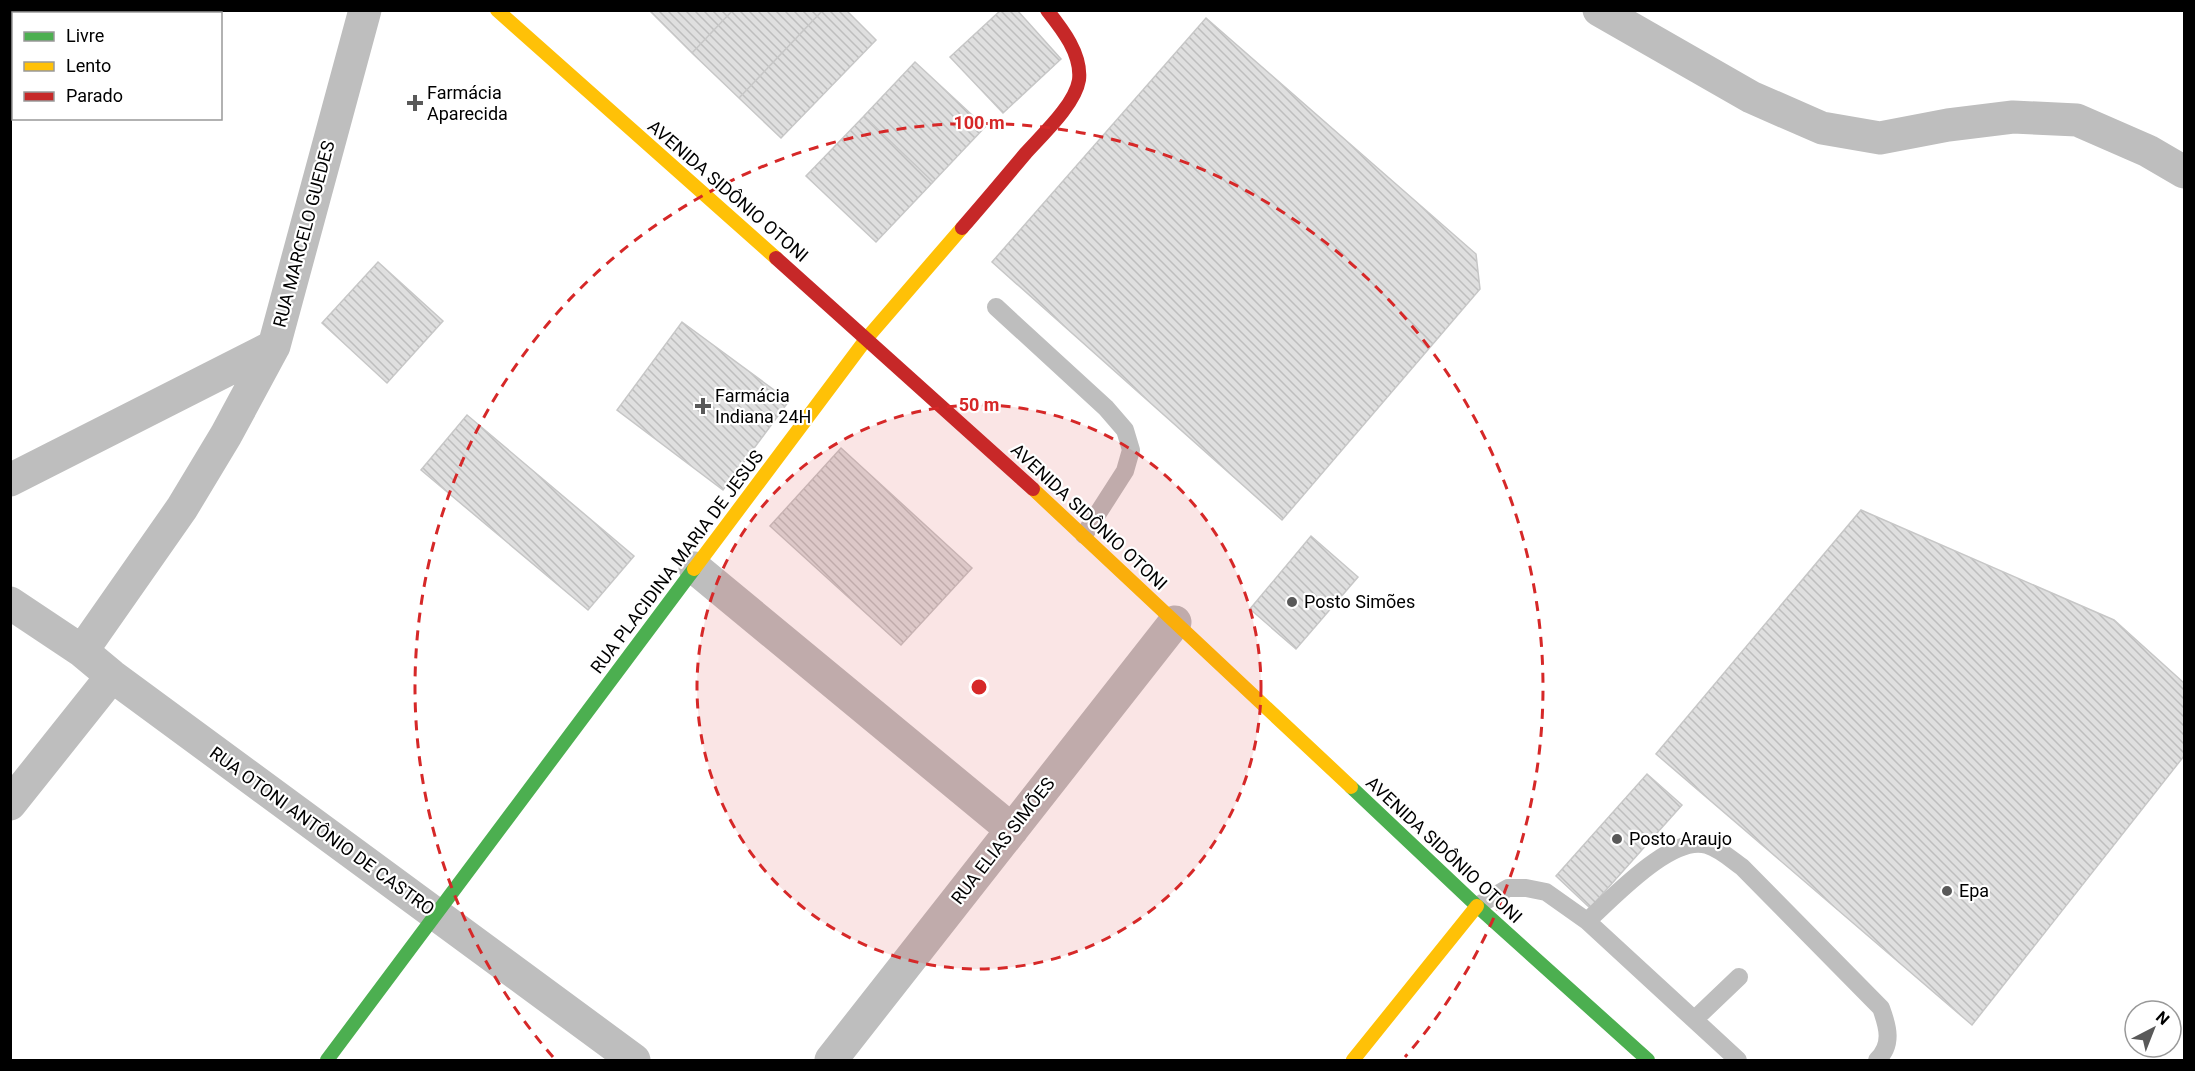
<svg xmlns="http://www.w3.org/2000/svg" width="2195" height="1071" viewBox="0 0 2195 1071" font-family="Roboto,sans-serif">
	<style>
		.building { fill: url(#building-back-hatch); stroke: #c7c7c7; stroke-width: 1.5 }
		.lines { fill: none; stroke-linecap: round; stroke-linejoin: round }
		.lane { stroke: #bebebe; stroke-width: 18 }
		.street { stroke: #bebebe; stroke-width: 33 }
		.fast { stroke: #4caf50; stroke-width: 14 }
		.slow { stroke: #ffc107; stroke-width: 14 }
		.jam { stroke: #c62828; stroke-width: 14 }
		.ring { fill: none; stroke: #d62828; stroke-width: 3; stroke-dasharray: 10 8 }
		.poi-dot { fill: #595959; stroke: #fff; stroke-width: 2 }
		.labels { text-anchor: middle; stroke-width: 4.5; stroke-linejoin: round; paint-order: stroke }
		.poi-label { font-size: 18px; fill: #000; stroke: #fff; text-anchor: start }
		.street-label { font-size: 18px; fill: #000; stroke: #fff }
		.centre { fill: #d62828; stroke: #fff; stroke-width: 3 }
		.ring-label { font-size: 18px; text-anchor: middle; font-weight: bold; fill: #d62828; stroke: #fff; stroke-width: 4.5; stroke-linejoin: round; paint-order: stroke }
	</style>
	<defs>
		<pattern id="building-back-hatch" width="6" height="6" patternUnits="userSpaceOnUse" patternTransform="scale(1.5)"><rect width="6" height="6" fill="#dfdfdf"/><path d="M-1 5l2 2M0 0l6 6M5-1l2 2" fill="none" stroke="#bebebe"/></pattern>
	</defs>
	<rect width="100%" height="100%" fill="#fff"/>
	<!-- building -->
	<path class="building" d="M649 10H733L692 53Z
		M733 10H823L739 98 692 53Z
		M823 10H846L876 40 781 138 739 98Z
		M1001 10H1017L1061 59 1003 113 950 57Z
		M1206 18 1476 254 1480 289 1282 520 992 262Z
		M915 62 985 127 933 182 864 116Z
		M864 116 933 182 876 242 806 176Z
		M378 262 443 321 387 383 322 323Z
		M682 322 789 401 723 490 617 410Z
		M467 415 634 556 588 610 421 470Z
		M841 448 972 568 901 645 770 526Z
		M1861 510 2114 620 2184 683V756L1972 1025 1656 754Z
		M1311 536 1358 577 1296 649 1250 609Z
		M1647 774 1682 805 1590 908 1556 876Z"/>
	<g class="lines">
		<!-- lane -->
		<path class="lane" d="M996 307 1106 408 1125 430 1131 450 1125 471 1084 535
			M1477 906 1508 888H1526L1546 892 1587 921 1738 1060
			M1587 921C1612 899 1671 834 1707 845 1720 849 1731 859 1742 867L1881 1008C1888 1027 1893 1045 1877 1060
			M1695 1019 1739 977"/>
		<!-- street -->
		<path class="street" d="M1599 10 1751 97 1822 128 1880 138 1948 125 2013 117 2077 120 2148 151 2184 172
			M10 480 274 346 365 10
			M695 568 1012 830
			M10 603 82 651 112 676 634 1060
			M82 651 182 508 226 435 274 346
			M10 804 112 676
			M831 1060 1175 622"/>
		<!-- fast -->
		<path class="fast" d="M1351 787 1477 906 1648 1060
			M327 1060 694 569"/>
		<!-- slow -->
		<path class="slow" d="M497 10 776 258
			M1033 489 1351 787
			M694 569 867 338 962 228
			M1353 1060 1477 906"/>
		<!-- jam -->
		<path class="jam" d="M962 228C983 204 1004 179 1025 154 1041 136 1075 105 1079 80 1082 54 1062 29 1047 10
			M776 258 1033 489"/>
	</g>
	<!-- distance rings -->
	<circle cx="979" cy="687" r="282" fill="#d62828" fill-opacity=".12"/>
	<g class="ring">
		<circle cx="979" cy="687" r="282"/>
		<path d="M553 1057A564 564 0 1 1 1405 1057"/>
	</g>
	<!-- markers -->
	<g class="poi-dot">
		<path d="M412 94h6v6h6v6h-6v6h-6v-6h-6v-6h6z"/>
		<path d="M700 397h6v6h6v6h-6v6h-6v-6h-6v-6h6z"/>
		<circle cx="1292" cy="602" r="6"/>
		<circle cx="1617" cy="839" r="6"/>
		<circle cx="1947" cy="891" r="6"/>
	</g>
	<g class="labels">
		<!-- poi labels -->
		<g class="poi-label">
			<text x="427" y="99">Farmácia<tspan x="427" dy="21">Aparecida</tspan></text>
			<text x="715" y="402">Farmácia<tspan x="715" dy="21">Indiana 24H</tspan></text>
			<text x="1304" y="608">Posto Simões</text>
			<text x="1629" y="845">Posto Araujo</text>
			<text x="1959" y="897">Epa</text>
		</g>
		<!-- street labels -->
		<g class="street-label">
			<text transform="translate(728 191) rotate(41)" y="6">AVENIDA SIDÔNIO OTONI</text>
			<text transform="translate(304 234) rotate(-75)" y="6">RUA MARCELO GUEDES</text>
			<text transform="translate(1089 517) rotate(43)" y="6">AVENIDA SIDÔNIO OTONI</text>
			<text transform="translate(677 562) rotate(-53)" y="6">RUA PLACIDINA MARIA DE JESUS</text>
			<text transform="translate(322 831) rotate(36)" y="6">RUA OTONI ANTÔNIO DE CASTRO</text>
			<text transform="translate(1003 841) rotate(-52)" y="6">RUA ELIAS SIMÕES</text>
			<text transform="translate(1444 850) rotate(43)" y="6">AVENIDA SIDÔNIO OTONI</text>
		</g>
	</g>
	<circle cx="979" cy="687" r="9" class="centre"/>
	<g class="ring-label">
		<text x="979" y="129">100 m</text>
		<text x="979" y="411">50 m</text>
	</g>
	<!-- border -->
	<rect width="2195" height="1071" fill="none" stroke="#000000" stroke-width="24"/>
	<!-- legend -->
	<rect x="12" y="12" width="210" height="108" fill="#ffffff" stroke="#999999" stroke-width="1.5"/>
	<rect x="24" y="32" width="30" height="9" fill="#4caf50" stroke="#999999" stroke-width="1.5"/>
	<text x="66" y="42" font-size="18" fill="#000000">Livre</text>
	<rect x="24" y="62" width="30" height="9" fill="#ffc107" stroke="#999999" stroke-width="1.5"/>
	<text x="66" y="72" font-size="18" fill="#000000">Lento</text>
	<rect x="24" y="92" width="30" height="9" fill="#c62828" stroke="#999999" stroke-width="1.5"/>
	<text x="66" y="102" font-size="18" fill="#000000">Parado</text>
	<!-- north arrow -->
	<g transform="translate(2153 1029) rotate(42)"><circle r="28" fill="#ffffff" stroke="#999999" stroke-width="1.5"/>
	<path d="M0-4.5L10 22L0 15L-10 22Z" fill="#595959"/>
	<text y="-9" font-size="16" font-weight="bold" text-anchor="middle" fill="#000000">N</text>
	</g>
</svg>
